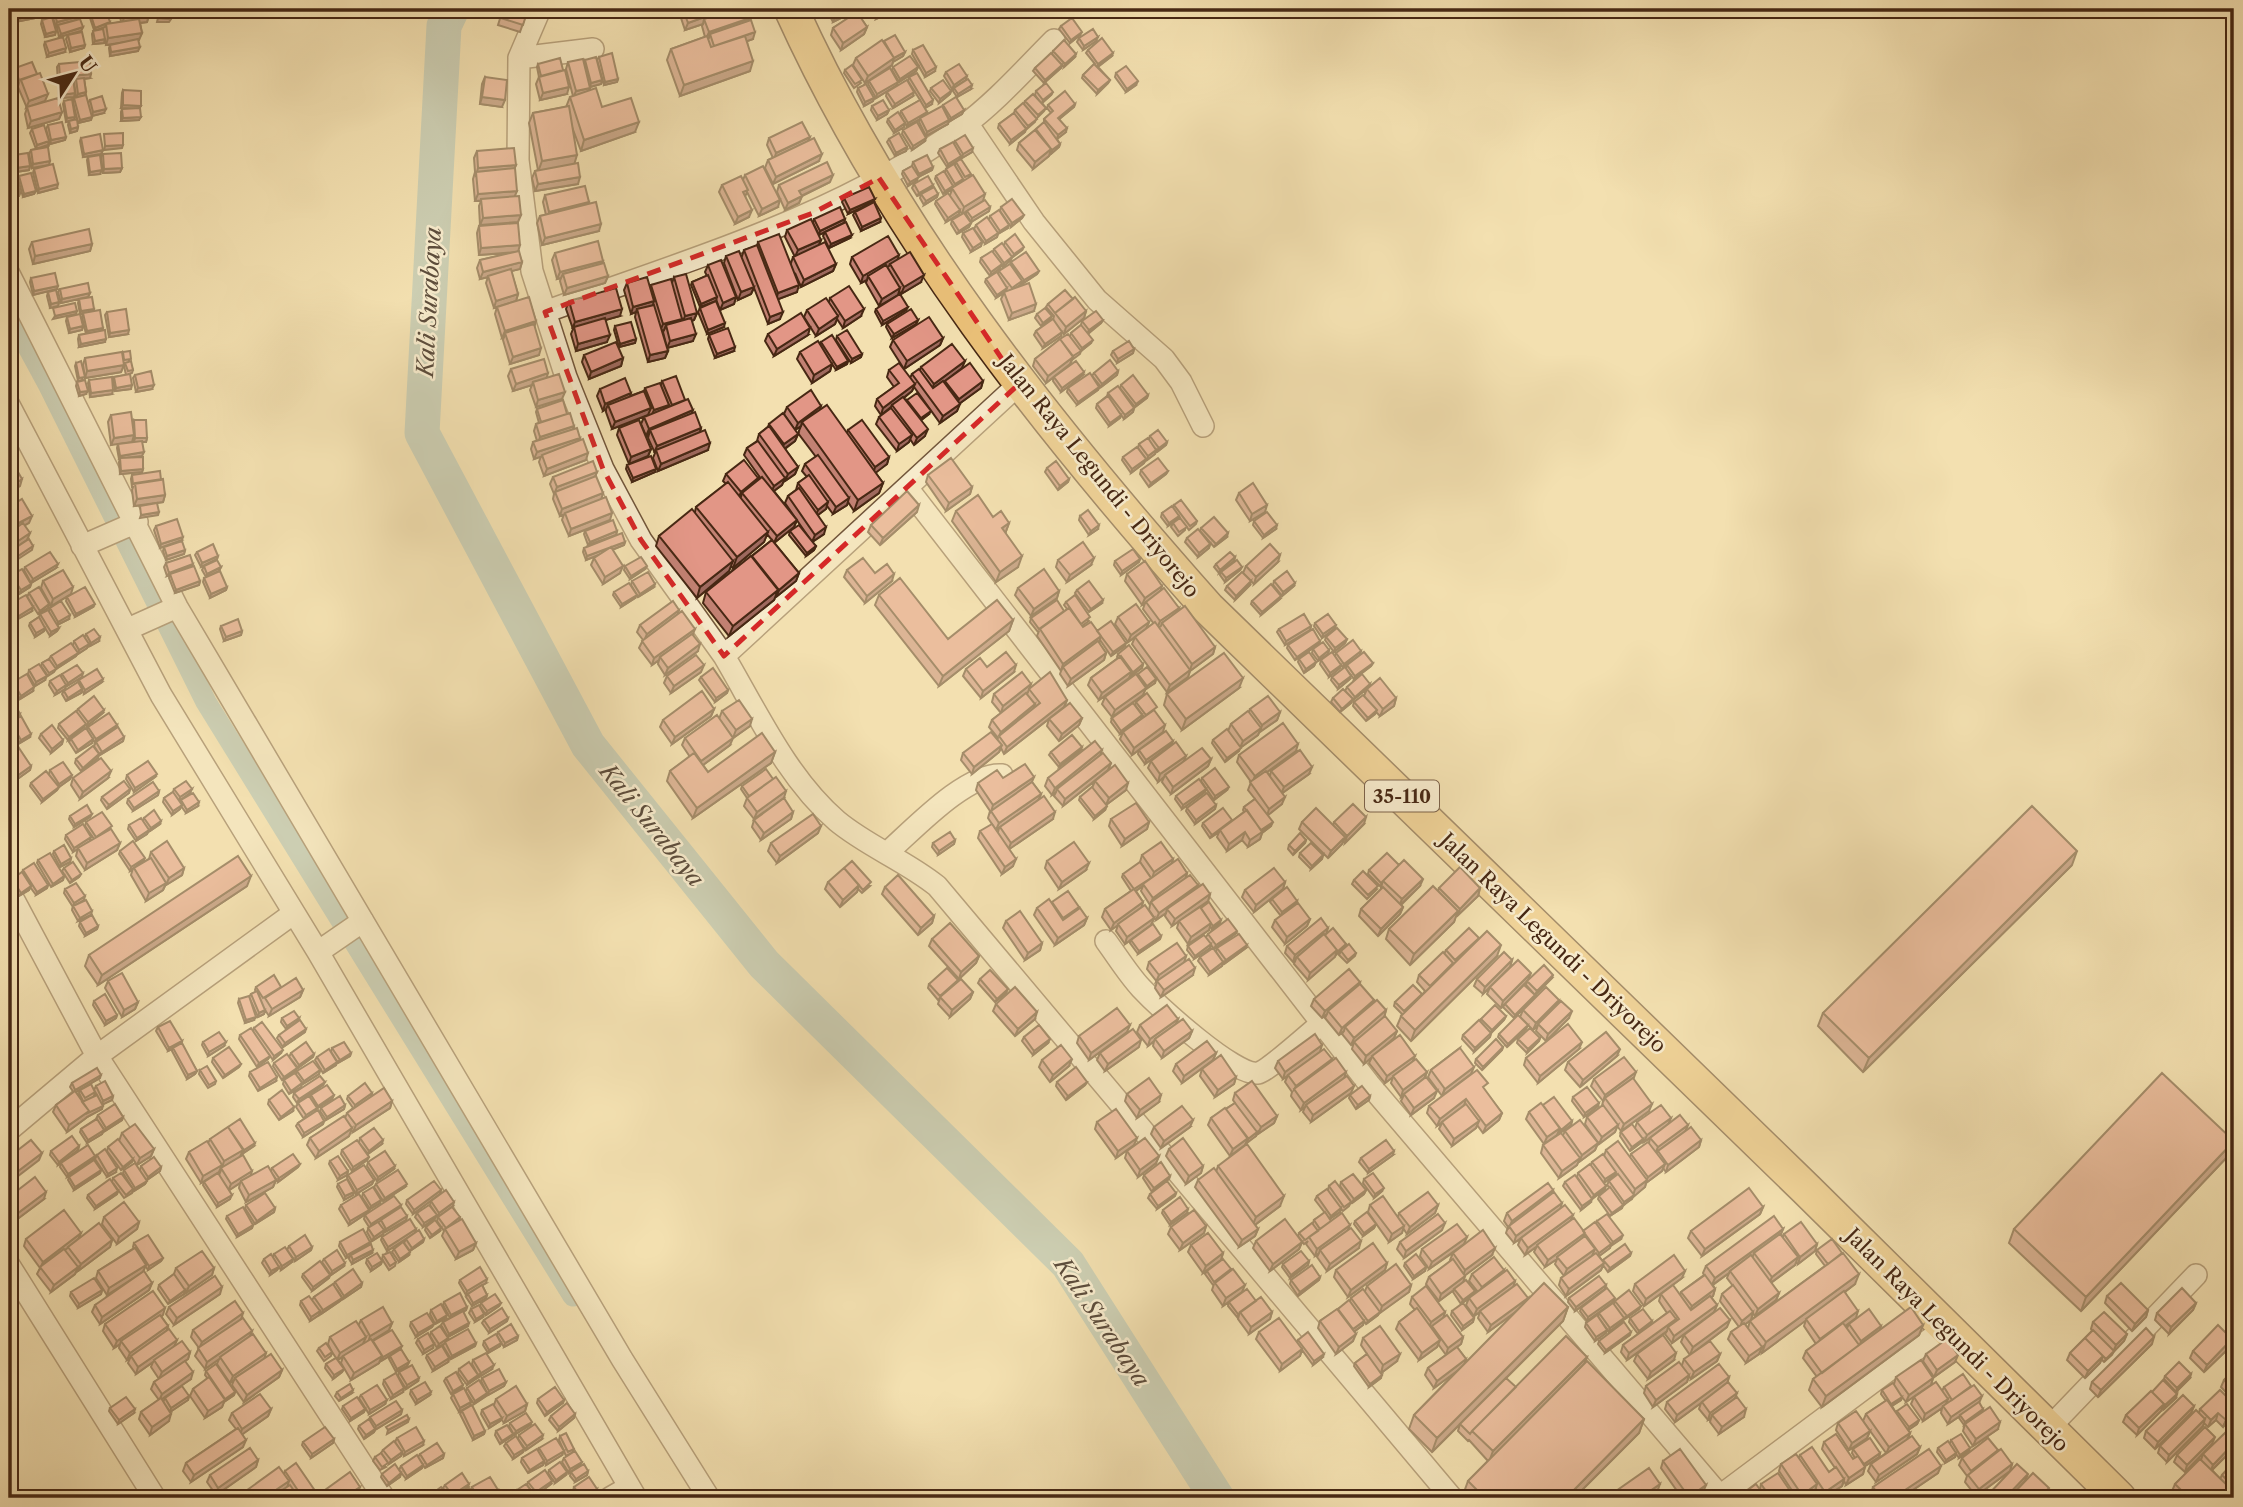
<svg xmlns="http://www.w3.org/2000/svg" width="2243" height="1507" viewBox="0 0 2243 1507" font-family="'Libre Caslon Text',serif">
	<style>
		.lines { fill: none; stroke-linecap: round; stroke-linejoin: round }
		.canal { stroke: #9fbbb5; stroke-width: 21 }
		.river { stroke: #9fbbb5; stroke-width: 35 }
		.street-casing { stroke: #72563b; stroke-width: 24 }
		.primary-casing { stroke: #472814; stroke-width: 36 }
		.street { stroke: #f7ebcc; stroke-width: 21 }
		.primary { stroke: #eac078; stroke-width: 33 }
		.wall { fill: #c28173; stroke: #472814; stroke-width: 2 }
		.shaded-wall { fill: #9e695e; stroke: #472814; stroke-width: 2 }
		.building { fill: #e29686; stroke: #472814; stroke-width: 2 }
		.marked { fill: none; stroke: #d62828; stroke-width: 5; stroke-dasharray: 14 9; stroke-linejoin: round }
		.labels { text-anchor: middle; stroke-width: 5; stroke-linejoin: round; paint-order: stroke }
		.shield { fill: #f7ebcc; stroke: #7c624b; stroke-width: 2 }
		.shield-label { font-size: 19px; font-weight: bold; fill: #472814 }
		.street-label { font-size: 21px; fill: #472814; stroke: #f7ebcc }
		.water-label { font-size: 23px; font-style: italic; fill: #5d4d3c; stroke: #f7ebcc }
	</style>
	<rect width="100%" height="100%" fill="#f3e0b0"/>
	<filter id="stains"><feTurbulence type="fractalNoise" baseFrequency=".00286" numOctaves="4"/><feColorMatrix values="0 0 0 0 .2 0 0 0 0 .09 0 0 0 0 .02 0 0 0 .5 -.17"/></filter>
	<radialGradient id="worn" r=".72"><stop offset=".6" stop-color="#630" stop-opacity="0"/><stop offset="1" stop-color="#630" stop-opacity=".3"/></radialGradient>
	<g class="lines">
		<!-- canal -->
		<path class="canal" d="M9 312 49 386 206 702 573 1296"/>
		<!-- river -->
		<path class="river" d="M452 9 444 26 422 433 588 745 764 964 1068 1264 1217 1498"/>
		<!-- street casing -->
		<g class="street-casing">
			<path id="street" d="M593 49 519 58 518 160 532 271 566 377 603 469 641 540 724 656 1019 384
				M519 58 540 9
				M967 123 1034 222 1097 300 1164 359 1181 382 1203 426
				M9 274 177 607 622 1359 709 1498
				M545 312C687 260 838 217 962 127 995 103 1025 69 1054 40
				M9 405 161 695 318 952 636 1498
				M908 489 1369 1084 1720 1496 1945 1328
				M82 546 137 522
				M128 629 177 607
				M724 656C757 712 787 778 837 821 867 846 906 861 937 886L1452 1498
				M888 852C914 829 967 772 1002 775
				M9 891 97 1056 384 1498
				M1106 941C1117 956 1128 974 1141 988 1158 1006 1235 1077 1258 1073 1268 1071 1311 1032 1322 1023
				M318 952 363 921
				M9 1130 97 1056 294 913
				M9 1265 155 1498
				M2048 1429 2196 1275
				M610 1498 629 1487"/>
		</g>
		<!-- primary casing -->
		<g class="primary-casing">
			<path id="primary" d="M791 9C892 232 1046 426 1208 608L1806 1189 2119 1498"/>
		</g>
		<!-- street -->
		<use href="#street" class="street"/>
		<!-- primary -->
		<use href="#primary" class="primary"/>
	</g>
	<!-- wall -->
	<path class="wall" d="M17 9H36L37 14 36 18 20 21Z
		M87 9H105L110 24 121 22 119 9H148L149 15 147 22 140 23 142 33 138 40V51L110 56 109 48 110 45H106L105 39 104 43 93 44 92 34 94 30Z
		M503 9H528L520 32 498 25Z
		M678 9H747L750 18 749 21 753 39 747 41 750 71 680 96 667 60 671 49 705 37 702 26 703 24 685 30Z
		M826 9H868L858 14 867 27 864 34 841 50 831 35 833 28 849 18 846 13 845 16 833 22Z
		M873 9H897L876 19 872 11Z
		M55 15 83 27 81 31 59 37 57 28 58 25 56 26 53 18Z
		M42 20 56 31 55 35 45 37 41 24Z
		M1061 26 1080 35 1070 43 1059 29Z
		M68 35 85 45 84 48 70 52 66 39Z
		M1079 38 1096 41 1083 50 1077 42Z
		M45 42 65 52 47 57 44 45Z
		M884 42 905 52 903 56 893 62 892 65 865 83 853 65 856 58Z
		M913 50 935 71 925 77 912 54Z
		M1088 50 1112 56 1098 67 1110 80 1108 83 1097 94 1082 78 1083 75 1095 64 1086 53Z
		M1053 51 1075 57 1064 67 1062 65 1061 68 1044 83 1033 71 1035 68 1052 54Z
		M599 57 618 79 617 82 604 85 597 60Z
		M585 60 602 80 601 84 590 87 589 90 602 107 635 132 581 151 572 127 574 164 578 184 535 191 532 178 535 171 538 170 529 123 533 113 566 107 570 97 573 96 566 69 568 62 584 63Z
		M59 64 90 78 84 79 86 92 85 95 88 103 90 100 104 113 92 116 91 120 78 123 73 102 74 98 76 97 74 83 75 79 74 80 75 93 74 97 59 98 57 67Z
		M538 64 567 94 540 100 536 84 539 77 537 67Z
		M893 67H918L916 71 899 82 892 70Z
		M15 68 45 101 36 104 62 112 59 119 28 128 25 114 27 108 18 87 19 83 18 84 13 72Z
		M845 70 861 83 854 88 844 73Z
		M946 72 966 80 952 89 944 76Z
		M1116 73 1136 85 1126 92 1115 77Z
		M485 77 502 107 480 104 482 84Z
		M909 77 932 104 925 108 926 115 942 108 943 105 964 110 962 114 950 121 946 114 948 124 926 136 919 122 920 119 907 126 905 123 904 127 894 133 887 122 888 119 904 122 900 114 901 111 920 100 908 81Z
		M869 81 897 85 876 98 868 84Z
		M858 88 874 98 873 101 864 106 857 92Z
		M931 88 951 91 950 94 939 103 930 91Z
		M954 88 971 89 957 97 953 91Z
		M123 90 140 108 139 120 121 121V112L122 109H130L121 108 122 93Z
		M1036 91 1051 95 1042 103 1046 108 1044 111 1036 119 1035 122 1027 129 1023 125 1026 129 1025 132 1010 144 998 128 999 124 1014 113 1015 110 1024 104 1025 101 1040 102 1035 95Z
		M887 92 913 96 893 108 886 96Z
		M64 101 78 127 77 131 70 133 68 125 69 121 66 122 63 104Z
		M1075 104 1074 107 1059 119 1066 132 1057 139 1060 144 1059 147 1051 154 1050 153 1049 156 1033 169 1017 150 1019 143 1044 123V119L1051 113 1047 108 1048 105Z
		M872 106 889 110 887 114 877 120 871 110Z
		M9 123 13 139 11 142 16 155 30 166 29 170 15 172 13 158 14 156 9 157Z
		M48 125 66 137 65 140 50 144 46 129Z
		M32 129 48 145 36 149 30 133Z
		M903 130 925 141 912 150 902 134Z
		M81 138 103 150 101 154 83 157 80 141Z
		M769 138 808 141 819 161 773 184 765 168 768 160 773 158 767 145Z
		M889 139 907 147 906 151 895 156 887 142Z
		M955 141 972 152 962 158 961 157 960 159 947 167 938 153 940 149 954 144Z
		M48 147 32 168 29 154 31 150Z
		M477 151 516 165 480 225 479 206 481 201H475L473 179 475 172 474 158Z
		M103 154 122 168 120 172 103 173 101 157Z
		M88 157 100 174 89 175 87 160Z
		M913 162 933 167 932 170 918 177 917 180 908 186 902 174 903 171 912 166Z
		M956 162 970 177 983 201 962 214 960 211 959 214 946 222 935 204 936 201 950 195 952 190 943 194 935 179 936 176 945 172 946 169 955 165Z
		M34 169 57 188 38 193 33 173Z
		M745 175 778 207 759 216 747 192 745 197 749 217 735 224 719 192 722 185 743 180Z
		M19 176 36 191 34 194 23 197 18 179Z
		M9 177 20 193 19 196 12 198 9 183Z
		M830 182 802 196 799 203 785 210 777 192 779 185Z
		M914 184 933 185 932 188 938 194 937 197 924 205 920 198 921 194 930 189 917 196 912 188Z
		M545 195 588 204 599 231 542 245 537 223 540 216 546 215 543 202Z
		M844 198 873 202 848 214 842 202Z
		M990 207 989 211 971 222 966 214 967 211Z
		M1001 207 1024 215 1022 218 1011 227 1000 211Z
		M855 212 880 222 861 231 853 215Z
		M990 216 1008 228 998 234 997 237 985 244 974 229 976 225 989 219Z
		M814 219H845L844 223 819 235 813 223Z
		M952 220 971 223 969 227 957 234 951 224Z
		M479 226 518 251 522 262 520 269 511 271 518 294 516 301 534 326 539 355 510 364 503 340 504 337 502 338 495 314 497 307 494 308 486 283 488 277 480 279 477 268 480 260 511 253 479 255 477 233Z
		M787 230 821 240 819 245 836 264 833 271 801 287 795 273 797 292 778 299 780 319 768 324 754 288 751 294 738 300 724 263 726 256H742L744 250 757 246 758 242 791 263 793 257H795L785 237Z
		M825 232 850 238 829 248 823 236Z
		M963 233 982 242 981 246 971 252 962 237Z
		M32 242 92 244 90 251 33 264 29 249Z
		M1005 242 1022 250 1012 257 1011 260 1003 267 1001 265 1000 268 990 276 980 262 981 258 993 252 994 249 1004 245Z
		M555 253 603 261 602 263 608 276 605 283 564 295 560 281 561 278 557 279 552 260Z
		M852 257 898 259 921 282 901 294 899 291 898 295 879 306 866 283 867 280 861 283 850 264Z
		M1011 262 1039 271 1037 274 1022 284 1021 282 1020 285 1017 287 1034 311 1009 320 1001 299 1004 293 996 298 985 282 986 279 998 274 999 271 1010 265Z
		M708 265 736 297 734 304 720 310 716 299V301L700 307 691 285 692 282 707 276 705 272Z
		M674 277 697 313 694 320 692 321 693 341 667 348 663 332 664 330 662 331 668 351 665 358 648 362 635 317 636 312 631 314 624 290 627 283 650 288 651 285 672 283Z
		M31 278 57 289 33 295 30 282Z
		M60 289 90 293 88 297 61 303 58 292Z
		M48 292 59 302 58 306 50 308 47 296Z
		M830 298 861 316 843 328 837 319 835 324 816 336 804 317 807 310 829 302Z
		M79 299 93 311 103 328 102 331 105 342 79 347 78 339 79 335 86 334 82 317 83 314H80L78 303Z
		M1073 299 1086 311 1084 318 1064 334 1061 331V336L1043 348 1034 335 1036 331 1053 320 1054 316 1046 307 1048 304Z
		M569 301 620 316 605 320 607 342 576 351 571 334 573 329 566 309Z
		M908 307 906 310 882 325 875 312 876 309Z
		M700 308 724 327 707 334 698 312Z
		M107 312 128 334 109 337 105 315Z
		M1037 314 1050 320 1041 326 1035 318Z
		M67 317 83 326 82 330 69 333 66 321Z
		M918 320 916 324 892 338 886 327 887 324Z
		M1103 320 1101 323 1088 334 1091 343 1081 351 1080 354 1072 360 1070 364 1046 383 1033 366 1035 359 1070 336 1071 333 1081 325 1082 321Z
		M615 326 636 339 635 343 619 347 614 330Z
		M768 334 808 335 774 356 765 341Z
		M709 335 734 351 715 358 708 339Z
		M837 336 862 354 861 357 851 363 836 340Z
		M943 338 940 345 904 369 890 347 893 340Z
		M821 342 848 361 847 364 836 370 832 364 830 371 812 383 797 359 800 352 820 345Z
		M1134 349 1133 353 1117 363 1111 355 1113 351Z
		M123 352 130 362 133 370 132 373 129 374 131 389 115 391 113 380 114 377 126 375 124 366 125 363H124L121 372 85 378 83 365 85 358 122 355Z
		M584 355 623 358 621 366 589 379 582 362Z
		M76 363 83 380 78 381 75 366Z
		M921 367 944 383 945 381H983L981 388 959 404 957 411 940 423 914 387 912 391 904 398 907 402V400L929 414 921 420 925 436 914 445 910 439 909 442 897 451 876 424 879 417 891 407 881 415 875 406 877 399 894 387 887 377 889 370 910 378 912 374 920 370Z
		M511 369 546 378 562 399 536 407 530 390 532 385 513 391 508 376Z
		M1118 371 1117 375 1101 387 1092 376 1094 373Z
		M135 375 152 389 136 392 133 378Z
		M1083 375 1061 392 1053 381 1054 377Z
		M89 380 112 394 90 397 88 383Z
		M662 381 685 400 692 414 701 428 700 432 708 450 658 471 653 458 655 453 648 438 649 434 646 436 641 424 644 417 645 416 612 429 606 412V409L603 411 597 396 600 389 630 396 644 391 645 388 661 385Z
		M77 382 86 394 79 396 76 386Z
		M1121 385 1148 395 1147 398 1135 407 1120 388Z
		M1099 387 1098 390 1077 405 1067 392 1068 388Z
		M1108 393 1134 408 1133 412 1124 419 1121 415 1120 418 1109 426 1096 408 1097 404 1107 396Z
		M787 407 820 409 847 433 848 430 889 457 887 464 875 472 883 483 879 493 854 511 848 502 847 505 833 514 827 506 826 509 818 515 824 534 812 542 785 503 788 496 796 490 798 483 807 477 802 471 805 464 816 457 798 433 801 426 795 430 784 414Z
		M537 409 567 414 574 426 573 429 579 441 586 460 544 476 539 462 541 456 534 459 531 449 533 442 537 441 534 431 536 424 539 423 536 412Z
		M111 415 133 424 134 420 147 438 146 442H142V456L130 458 143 469 142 472 120 474 119 462 120 459H119L117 448 118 444 134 442V437L111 445 108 422Z
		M769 424 798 434 795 441 785 449 798 467 795 474 785 481 784 479 782 485 774 491 797 520 794 527 774 543 799 573 796 581 776 597V596L774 600 729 636 703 603 706 592 772 540 767 534 764 542 733 568 731 566 729 571 697 598 656 546 659 536 695 512 696 507 726 484 723 481 726 474 758 478 757 481 761 479 744 455 747 448 757 441 759 434 768 427Z
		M619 428 651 449 648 456 629 464 617 435Z
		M1150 436 1167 442 1166 445 1157 452 1156 450 1155 454 1147 460 1138 448 1139 444 1149 439Z
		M1123 457 1146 459 1144 463 1131 473 1122 460Z
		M627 465 655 472 632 482 626 469Z
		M1047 468 1069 479 1068 482 1058 490 1045 472Z
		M1141 470 1168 471 1166 474 1149 487 1140 474Z
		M597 472 595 476 603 493 601 499 610 520 569 536 562 520 564 514 560 516 553 499 554 494 550 484 553 477Z
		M132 475 161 480 165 495 163 502 134 506 132 490 133 487H132L131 479Z
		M928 475 972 487 970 494 946 511 926 482Z
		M1239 493 1265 512 1250 521 1236 500Z
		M1174 505 1197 521 1196 524 1189 530 1185 525V530L1178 536 1171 527 1173 523 1180 518 1179 516 1177 519 1168 526 1161 517 1162 513 1173 508Z
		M956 511 993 517 1009 523 1005 534 1018 567 996 582 952 521Z
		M917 512 880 545 868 532 871 525Z
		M1080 516 1098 529 1089 535 1079 520Z
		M1254 521 1276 529 1263 538 1253 525Z
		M156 526 182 540 160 548 154 530Z
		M1201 528 1227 537 1214 547 1200 531Z
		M585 531H617L616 535 588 545 584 534Z
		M790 531 816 546 814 550 806 556 789 535Z
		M1187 538 1210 544 1209 548 1198 557 1185 542Z
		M625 542 624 545 612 550 620 573 603 584 591 565 594 558 598 555 586 560 583 552 584 548Z
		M164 547 185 550 184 554 166 560 163 551Z
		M197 552 218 556 217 559 201 567 195 555Z
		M1235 557 1234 561 1219 573 1214 567 1216 564Z
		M1140 559 1139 562 1121 575 1114 565 1115 561Z
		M1058 560 1091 565 1067 582 1056 567Z
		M1278 562 1254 584 1243 573 1246 566Z
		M166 563 200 581 199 585 175 593 169 578 170 575 167 576 164 567Z
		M204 566 221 567 219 571 206 577 202 570Z
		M625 566 645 569 630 579 624 570Z
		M25 567 56 568 31 583 24 570Z
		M1242 567 1240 570 1225 582 1220 575 1221 572Z
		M847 570 875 573 892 581 865 603 844 577Z
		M1127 574 1160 591 1179 608 1177 612 1215 647 1213 654 1190 671 1188 677 1167 692 1132 644 1135 637 1154 624 1143 609 1145 603 1142 605 1125 581Z
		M11 575 31 584 30 587 19 594 10 579Z
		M204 578 227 587 226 590 210 598 203 582Z
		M43 581 71 594 51 606 41 588Z
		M632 581 654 587 638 597 631 585Z
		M1274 581 1294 586 1282 596 1273 585Z
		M1250 585 1235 600 1225 590 1227 586Z
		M1018 588 1059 591 1057 598 1031 616 1015 595Z
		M1077 590 1102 603 1089 612 1075 593Z
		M614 592 635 598 621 607 613 595Z
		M29 593 49 604 48 608 38 614 27 597Z
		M879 595 948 639 1013 620 1009 631 939 686 875 605Z
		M67 597 93 607 75 617 66 601Z
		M1280 599 1261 615 1251 604 1252 601Z
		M1066 602 1089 621 1082 626 1083 627 1097 631 1125 646 1111 656 1100 640 1099 643 1106 653 1104 660 1068 686 1060 674 1061 671 1037 636 1039 631 1038 632 1030 622 1031 618 1064 612 1067 609 1064 605Z
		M10 604 32 611 16 620 9 608Z
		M50 608 69 619 57 625 59 628 57 631 50 636 45 628 44 631 35 637 29 626 30 623 39 617 40 614 49 611Z
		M678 615 693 634 698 651 665 675 658 664 659 660 652 665 639 648 643 640 637 632 640 625Z
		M1118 617 1149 622 1146 629 1128 642 1115 624Z
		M1315 623 1336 625 1334 629 1322 638 1314 626Z
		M221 626 242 631 241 635 224 641 220 629Z
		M1311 626 1310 630 1285 645 1277 632 1279 629Z
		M86 634 99 641 90 646 89 644 87 648 78 654V653L76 656 56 669 54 672 48 676 41 666 42 663 49 659 51 656 73 645 74 641 84 638Z
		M1326 637 1347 639 1345 643 1334 652 1325 640Z
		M1320 641 1319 644 1295 660 1287 648 1288 645Z
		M1313 649 1329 650 1328 654 1318 661 1312 653Z
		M1336 653 1360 655 1343 667 1341 665 1340 668 1329 677 1320 664 1321 660 1335 656Z
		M1118 654 1143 664 1142 668 1131 676 1130 675 1129 678 1099 700 1088 685 1091 678 1118 658 1117 657Z
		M1299 659 1316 662 1314 666 1304 673 1298 662Z
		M1373 663 1371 666 1354 679 1346 669 1347 665Z
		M987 667 1014 672 981 698 963 676 966 669Z
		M29 670 45 680 35 686 28 674Z
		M701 672 671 693 664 683 667 676Z
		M62 674 82 677 67 686 66 685 65 689 55 695 49 685 50 681 61 677Z
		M1138 674 1156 679 1155 683 1145 689 1143 695 1112 717 1102 704 1105 697 1137 676Z
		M701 677 728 690 727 693 715 702 699 680Z
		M1332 677 1350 679 1338 689 1331 680Z
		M79 680 102 682 84 694 82 690 81 693 66 701 62 694 64 691 78 683Z
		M13 682 33 691 20 699 12 685Z
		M1347 687H1369L1396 698 1394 706 1380 716 1376 712 1375 714 1366 721 1353 706 1354 702 1364 696 1367 689 1353 700 1345 691Z
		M1030 688 1067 700 1064 707 1004 754 1001 748 999 752 972 774 961 760 963 753 997 740 998 738 989 727 992 720 1027 694 1028 692 1001 713 992 702 994 694Z
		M1239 688 1182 730 1164 705 1167 694Z
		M1333 698 1351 703 1340 712 1331 702Z
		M1136 702 1163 732 1132 755 1120 739 1123 732 1144 717 1135 705Z
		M78 709 103 713 87 726 85 724 84 727 68 740 58 728 59 724 76 712Z
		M714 709 711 716 672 744 660 727 663 720Z
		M1250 709 1280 712 1277 720 1259 732 1258 735 1240 748 1239 751 1225 762 1212 743 1213 740 1228 731 1231 724 1249 712Z
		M722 711 750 726 733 738 719 719Z
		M1142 715 1141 719 1120 734 1111 722 1112 718Z
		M1082 718 1079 725 1059 741 1047 726 1049 719Z
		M11 723 30 737 20 743 9 726Z
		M117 725 116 728 95 742 93 740 92 743 76 753 69 742 71 739 87 730 88 727Z
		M41 734 63 740 62 744 51 753 39 738Z
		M124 737 123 741 100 755 94 746 96 742Z
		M685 738 730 745 703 765 708 772 775 752 771 763 693 818 667 781 670 771 690 757 682 745Z
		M1172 744 1145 764 1138 754 1139 750Z
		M1081 750 1059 767 1049 755 1051 752Z
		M1296 751 1267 772 1270 776 1271 771 1309 774 1282 793V804L1267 815 1271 826 1262 833 1260 839 1248 847 1242 840 1227 851 1217 837 1219 832 1210 838 1202 826 1203 823 1231 822 1244 812 1243 810 1244 807 1255 799 1248 790 1251 782 1237 762 1239 755Z
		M99 754 98 758 81 771 75 763 76 759Z
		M1101 754 1111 763 1108 770 1126 790 1106 805 1092 788 1095 781 1063 806 1054 796 1056 792 1052 795 1045 786 1048 778Z
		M9 755 31 766 30 770 16 780 9 769Z
		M1211 759 1208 766 1171 794 1162 782 1164 777 1158 782 1148 768 1151 761H1184Z
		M50 770 72 775 70 779 59 787 57 790 42 802 30 786 31 783 49 774Z
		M127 775 155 777 134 792 126 779Z
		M73 778H108L80 799 71 785Z
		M1003 778 1032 782 1041 794 1039 799 1053 819 1009 849 1013 866 1002 874 978 838 980 831 998 832 999 828 996 830 988 818 990 811 976 790 978 783Z
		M1202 778 1227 790 1214 800 1201 781Z
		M742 786 784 798 754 819 744 806 747 798 741 789Z
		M130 789 129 793 107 809 101 800 102 797Z
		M174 789 190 793 179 801 180 803 181 800 198 806 186 813 181 806 180 809 172 815 163 802 164 798 173 792Z
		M1206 789 1205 792 1182 809 1175 799 1176 796Z
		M159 791 158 795 133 811 127 803 128 799Z
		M1080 797 1105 810 1094 819 1079 800Z
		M1216 805 1215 809 1195 824 1186 811 1187 808Z
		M793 812 791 819 761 840 752 827 754 820Z
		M92 814 90 817 74 827 69 819 70 816Z
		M144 818 160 824 150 831 146 827 149 830 147 834 136 841 128 829 129 825 143 821Z
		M1111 819 1149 822 1147 829 1122 846 1109 826Z
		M86 822 120 843 117 850 85 870 76 856 78 848 94 839 85 826Z
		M1302 822 1333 826 1334 822 1364 824 1345 843 1343 841 1342 844 1328 858 1299 829Z
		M818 833 777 863 768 851 771 843Z
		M66 835 91 837 73 852 65 839Z
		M955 840 954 844 938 855 932 847 933 843Z
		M1306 840 1305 843 1293 855 1288 849 1289 845Z
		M54 851 71 858 70 862 60 867 53 854Z
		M120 851 143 861 138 865 149 859 151 852 184 868 182 875 166 885V884L163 890 146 901 131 875 133 868 130 871 119 854Z
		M1300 853 1323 855 1322 859 1311 869 1299 857Z
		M1142 855 1173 859 1171 865 1187 873 1186 878 1197 888 1210 894 1208 901 1200 907 1220 923 1212 929 1210 926 1209 930 1188 944 1177 928 1179 921 1172 926 1165 916 1166 913 1156 920 1149 910 1150 905 1141 891 1143 886 1136 891 1143 902 1141 908 1154 918 1151 925 1125 944 1116 931 1118 925 1111 930 1102 917 1105 909 1131 891 1122 877 1123 874 1151 878 1150 880 1151 878 1140 862Z
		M38 860 64 876 63 880 51 887 37 863Z
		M1047 861 1086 870 1059 889 1045 868Z
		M2072 865 1863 1072 1818 1026 1823 1013Z
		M64 868 81 874 79 877 70 883 62 871Z
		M23 870 48 885 47 888 36 895 30 887 29 890 19 896 11 883 12 879 22 873Z
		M1369 870 1420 886 1401 905 1403 907 1400 914 1378 936 1359 916 1361 909 1382 889 1381 888 1382 884 1380 886 1368 874Z
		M1354 880 1377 889 1367 899 1352 884Z
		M828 882 870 886 862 893 858 889 857 892 840 907 825 889Z
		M1285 882 1283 889 1254 912 1242 897 1245 890Z
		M247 886 98 985 85 966 89 955Z
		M885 887 934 916 932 923 918 935 882 894Z
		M1439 888H1480L1478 896 1457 916 1456 915 1454 922 1410 965 1386 939 1389 929 1438 891Z
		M65 889 84 900 73 907 64 893Z
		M1272 899 1297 901 1296 904 1281 916 1270 902Z
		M1051 903 1079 907 1078 909 1087 918 1084 925 1055 945 1034 915 1037 908Z
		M73 906 91 915 78 921 72 910Z
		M1310 919 1307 926 1285 944 1272 927 1275 920Z
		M1006 921 1042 943 1040 950 1025 960 1003 928Z
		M80 922 98 926 97 929 85 936 79 926Z
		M1208 934H1235L1214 949 1211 945 1210 948 1194 959 1187 950 1188 946 1206 937Z
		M1326 934 1346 944 1345 947 1308 980 1294 964 1296 959 1293 962 1285 953 1287 946Z
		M1161 936 1160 939 1138 954 1130 943 1131 940Z
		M932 939 979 956 976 963 959 979 929 946Z
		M1217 948H1246L1224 964 1216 952Z
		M1446 950 1497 956 1411 1041 1397 1026 1402 1014 1394 1006 1395 1002 1421 996 1425 991 1417 982 1419 975 1444 954Z
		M1341 951 1356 953 1355 956 1347 963 1339 955Z
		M1186 956 1184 962 1193 975 1161 997 1155 988 1157 982 1147 969 1149 962Z
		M1200 957 1223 962 1222 966 1209 975 1198 961Z
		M1512 960 1510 967 1529 979 1552 978 1535 995 1526 985 1527 982 1501 1008 1487 994 1490 987 1483 994 1474 986 1477 979Z
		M980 979 1006 993 995 1002 978 983Z
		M108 981 138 1002 135 1009 122 1017 105 988Z
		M957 982 973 992 970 999 950 1017 938 1004 940 998 938 1000 928 988 929 984Z
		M1360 982 1358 986 1374 1000 1372 1004 1386 1010 1384 1017 1397 1031 1394 1038 1379 1051 1413 1061 1427 1072 1424 1079 1434 1098 1411 1115 1401 1101 1404 1095 1401 1097 1391 1083 1393 1077 1385 1083 1369 1063 1372 1057 1364 1064 1352 1049 1354 1042 1351 1045 1342 1034 1344 1031 1339 1035 1325 1018 1327 1014 1322 1018 1311 1006 1314 999Z
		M256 987H281L303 990 300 997 269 1016 265 1010 264 1014 258 1017 249 997 251 994 256 992 255 990Z
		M239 999 254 1020 245 1023 238 1003Z
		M1533 999 1514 1018 1503 1007 1505 1004Z
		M1559 1000 1556 1006 1569 1018 1546 1041 1536 1031 1538 1025 1533 1030 1520 1017 1523 1010Z
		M94 1001 117 1015 116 1018 105 1025 93 1005Z
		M996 1004 1035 1019 1015 1036 993 1011Z
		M1506 1016 1504 1020 1491 1033 1490 1037 1474 1052 1462 1039 1463 1035 1480 1021 1481 1019Z
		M282 1018H299L297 1022 286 1029 281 1022Z
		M1178 1019 1176 1024 1192 1031 1189 1038 1162 1058 1153 1046 1154 1041 1148 1046 1137 1032 1140 1025Z
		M1528 1025 1526 1029 1507 1047 1498 1037 1499 1034Z
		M158 1027 182 1041 181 1044 197 1071 195 1074 187 1079 172 1051V1049L168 1051 156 1031Z
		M254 1028 281 1053 273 1060 267 1052 270 1056 268 1059 257 1067 239 1039 240 1035 253 1031Z
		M305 1032 283 1047 277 1038 279 1035Z
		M1127 1032 1089 1060 1077 1043 1079 1036Z
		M1024 1037 1048 1043 1033 1055 1022 1041Z
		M1540 1038 1539 1041 1527 1053 1517 1043 1518 1039Z
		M203 1042 224 1046 208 1056 202 1045Z
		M1139 1047 1105 1071 1097 1060 1100 1053Z
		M1503 1047 1502 1050 1482 1070 1475 1063 1476 1059Z
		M332 1048 351 1053 350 1056 338 1063 331 1052Z
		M1460 1048 1442 1096 1428 1077 1431 1070Z
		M1579 1049 1538 1083 1524 1065 1526 1058Z
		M1320 1052 1283 1079 1275 1068 1278 1061Z
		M291 1053 314 1054 313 1057 298 1068 289 1057Z
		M1216 1053 1213 1060 1182 1083 1173 1071 1176 1064Z
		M1617 1056 1580 1087 1565 1070 1568 1062Z
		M317 1057 337 1062 336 1065 323 1073 315 1060Z
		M213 1058 241 1064 239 1067 223 1078 212 1062Z
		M1332 1059 1331 1062 1345 1077 1351 1093 1311 1122 1303 1112 1305 1107 1301 1110 1291 1096 1292 1092 1285 1082 1288 1075Z
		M1042 1060 1069 1066 1050 1082 1039 1067Z
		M274 1063 296 1071 282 1080 273 1066Z
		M1202 1069 1236 1077 1234 1084 1215 1097 1200 1076Z
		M200 1070 216 1081 215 1084 208 1088 199 1074Z
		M320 1070 319 1074 303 1084 298 1077 302 1083 301 1087 289 1094 283 1084 284 1080 296 1075 297 1071Z
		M250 1072 276 1081 258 1091 249 1076Z
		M100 1078 76 1092 82 1102 83 1101 79 1093 80 1090 95 1092 94 1096 97 1095 94 1090 96 1086 113 1096 112 1100 102 1104V1109L87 1117 86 1118 67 1132 53 1112 56 1105 74 1093 70 1087 72 1083Z
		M1594 1079H1633L1649 1111 1621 1131 1617 1126 1615 1132 1599 1144 1585 1124 1587 1117 1602 1106 1603 1101 1591 1086Z
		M325 1082 323 1085 297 1103 293 1097 294 1093Z
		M1057 1082H1087L1085 1085 1066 1100 1056 1086Z
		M1485 1091 1502 1113 1499 1120 1483 1133 1477 1125 1476 1128 1452 1146 1439 1129 1442 1123 1437 1126 1427 1113 1429 1106Z
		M372 1093 371 1097 392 1101 390 1108 353 1132 351 1130 349 1136 316 1158 307 1145 310 1138 345 1118 347 1113 353 1108 347 1099 348 1096Z
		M1235 1093 1277 1116 1274 1123 1258 1134 1257 1133 1256 1136 1246 1142 1230 1156 1208 1125 1211 1118 1235 1103 1233 1100Z
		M1127 1094 1159 1102 1137 1118 1125 1101Z
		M311 1095H334L332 1099 316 1109 315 1111 324 1121 323 1124 303 1137 296 1126 298 1123 304 1119 296 1107 298 1103 310 1098Z
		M1350 1095 1370 1096 1369 1100 1356 1109 1349 1098Z
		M1573 1097 1598 1106 1584 1117 1572 1101Z
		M269 1100 293 1111 279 1120 268 1104Z
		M345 1105 344 1109 326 1120 320 1111 321 1108Z
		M1543 1105 1572 1121 1571 1125 1560 1133 1559 1131 1544 1144 1526 1119 1529 1112Z
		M98 1115 123 1117 122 1120 105 1131 100 1124 104 1130 102 1134 87 1143 80 1132 81 1129 96 1119Z
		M1097 1122 1134 1145 1116 1158 1095 1129Z
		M1637 1122 1668 1125 1686 1131 1701 1140 1699 1147 1666 1172 1663 1168 1662 1171 1646 1183 1645 1187 1633 1196 1632 1199 1623 1205 1622 1208 1610 1216 1598 1199 1599 1196 1610 1188 1607 1185 1609 1181 1617 1175 1615 1173 1614 1175 1604 1183 1605 1189 1592 1199 1577 1177 1578 1173 1591 1165 1592 1162 1604 1156 1606 1150 1630 1157 1631 1154 1649 1143 1650 1138 1655 1135 1644 1142 1643 1140 1642 1142 1630 1151 1620 1136 1621 1132 1635 1128Z
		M1154 1127H1190L1161 1148 1151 1134Z
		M1565 1131 1598 1143 1595 1150 1579 1162 1578 1161 1577 1165 1559 1178 1541 1153 1543 1145 1563 1135Z
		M122 1133 154 1149 151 1156 137 1165 133 1159 132 1162 121 1170 107 1151 108 1147 119 1141Z
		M360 1138 382 1144 368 1154 359 1143 369 1157 367 1160 352 1171 341 1154 342 1150 359 1142Z
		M210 1139 254 1146 242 1154V1153L240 1157 250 1176 271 1171 272 1168 300 1164 298 1167 278 1182 273 1175 276 1180 273 1187 246 1202 239 1188 240 1183 229 1190 230 1199 217 1207 203 1185 204 1182 219 1175 222 1168 221 1167 219 1172 201 1183 186 1159 189 1152 208 1143Z
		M79 1146 78 1150 58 1165 50 1155 51 1151Z
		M1169 1149 1203 1166 1201 1173 1186 1184 1166 1156Z
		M1127 1151 1159 1156 1156 1163 1138 1177 1125 1158Z
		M97 1155 116 1172 107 1177 95 1159Z
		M1393 1155 1368 1173 1359 1162 1361 1158Z
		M2229 1155 2081 1311 2009 1243 2014 1229Z
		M95 1156 94 1159 67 1177 60 1167 61 1163Z
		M330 1161 348 1171 347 1175 338 1180 329 1164Z
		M368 1162 394 1169 377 1181 367 1166Z
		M141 1166 161 1167 160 1171 147 1180 145 1184 134 1191 133 1189 132 1193 124 1198 113 1183 118 1191 117 1194 95 1209 87 1198 88 1195 112 1182 113 1178 131 1186 123 1173 124 1170H140Z
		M1218 1166 1280 1206 1255 1225 1258 1229 1255 1236 1239 1247 1195 1187 1198 1180 1216 1172Z
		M101 1170 100 1173 74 1190 68 1180 69 1177Z
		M348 1175 374 1180 372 1184 356 1194 347 1178Z
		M1144 1175 1170 1176 1169 1179 1152 1192 1143 1178Z
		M1364 1179 1382 1191 1374 1198 1363 1183Z
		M1341 1182 1366 1190 1364 1194 1352 1203 1340 1186Z
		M1565 1182 1591 1202 1581 1210 1563 1186Z
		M338 1184 354 1192 353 1195 344 1200 337 1187Z
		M376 1184 405 1187 383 1201 374 1187Z
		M1329 1186 1351 1202 1349 1206 1343 1211 1341 1209 1340 1212 1330 1219 1331 1221 1348 1230 1359 1248 1327 1271 1317 1257 1319 1253 1315 1256 1306 1244 1308 1241 1304 1244 1298 1236 1299 1233 1313 1223 1314 1220 1325 1213 1315 1200 1317 1196 1328 1190Z
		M441 1190 440 1194 413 1214 406 1204 407 1200Z
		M1553 1190 1552 1194 1560 1209 1570 1221 1583 1231 1596 1224 1597 1221 1621 1239 1611 1245 1610 1248 1599 1256 1603 1262V1260L1631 1253 1630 1256 1608 1272 1603 1265 1601 1270 1566 1296 1559 1285 1561 1278 1564 1276 1555 1264 1557 1259 1545 1267 1534 1252 1537 1246 1525 1255 1518 1245 1521 1238 1514 1243 1506 1233 1508 1227 1504 1221 1507 1213Z
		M363 1193 381 1200 380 1203 370 1209 362 1197Z
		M1176 1193 1175 1196 1157 1209 1148 1198 1150 1194Z
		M9 1197 44 1199 16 1220 9 1211Z
		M431 1201 453 1206 438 1217 430 1205Z
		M246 1205 275 1208 274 1212 255 1224 245 1208Z
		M341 1205 369 1210 367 1213 349 1225 339 1209Z
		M401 1205 399 1208 407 1216 406 1220 385 1232 384 1231 383 1234 372 1241 367 1232 369 1227 364 1219 365 1215Z
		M1370 1205 1398 1217 1399 1213 1438 1205 1435 1213 1407 1234 1403 1228 1402 1233 1389 1242 1368 1212Z
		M1763 1207 1760 1214 1702 1256 1688 1238 1691 1231Z
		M1163 1210 1187 1213 1170 1225 1162 1213Z
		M417 1213 437 1215 435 1218 423 1227 415 1217Z
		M227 1216 253 1225 252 1228 237 1237 226 1219Z
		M104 1217 139 1222 137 1229 117 1244 102 1224Z
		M438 1217H460L459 1221 476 1243 473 1250 456 1259 442 1236 444 1231 437 1221Z
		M1355 1221 1376 1224 1374 1228 1363 1236 1354 1224Z
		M1206 1226 1204 1233 1180 1250 1168 1234 1171 1227Z
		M426 1227 440 1231 430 1238 425 1230Z
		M416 1229 415 1233 387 1251 381 1240 382 1237Z
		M1783 1229 1781 1234 1783 1237 1784 1234 1817 1244 1815 1251 1798 1264 1796 1262 1795 1265 1771 1283 1779 1293 1776 1300 1755 1316 1753 1313 1751 1320 1745 1324 1748 1328 1750 1321 1825 1266 1816 1254 1817 1250 1855 1284 1845 1292 1856 1318 1845 1326 1847 1328 1849 1324 1880 1330 1923 1325 1919 1335 1822 1407 1809 1390 1813 1379 1817 1377 1803 1358 1806 1351 1816 1344 1804 1326 1806 1320 1762 1353 1760 1351 1759 1354 1746 1363 1728 1339 1731 1332 1739 1327 1720 1301 1722 1294 1733 1286 1727 1278 1729 1273 1713 1285 1715 1289 1713 1296 1711 1297 1717 1305 1714 1312 1672 1343 1665 1334 1667 1331 1627 1360 1621 1352 1623 1345 1638 1334 1629 1322 1630 1318 1651 1325 1667 1313 1659 1301 1661 1294 1680 1296 1681 1292 1704 1275 1703 1273 1706 1266Z
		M1442 1230 1404 1258 1397 1249 1400 1242Z
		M26 1239H79L112 1240 110 1247 78 1271 77 1269 75 1274 51 1292 37 1274 40 1268 24 1246Z
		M406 1239H424L423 1242 410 1251 404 1243Z
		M1256 1241 1302 1242 1299 1249 1270 1271 1253 1248Z
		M340 1242 372 1253 352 1264 349 1259 350 1256 346 1258 339 1246Z
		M134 1243 163 1258 161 1261 148 1270 145 1266 107 1295 96 1278 98 1271 134 1248 133 1247Z
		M1464 1244 1492 1255 1465 1275 1463 1282 1475 1291 1473 1295 1461 1304 1453 1292 1454 1290 1439 1301 1426 1284 1429 1277 1451 1261 1450 1260 1453 1253 1457 1250 1429 1269 1420 1256 1422 1249Z
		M1191 1245 1223 1253 1221 1260 1203 1273 1188 1252Z
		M289 1246 312 1247 311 1250 295 1261 287 1250Z
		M394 1249 409 1255 399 1262 392 1252Z
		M274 1254 292 1262 281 1270 279 1267 277 1270 270 1275 262 1263 264 1259 273 1257Z
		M383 1255 396 1262 395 1266 389 1270 382 1259Z
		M324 1259 344 1266 331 1275 322 1262Z
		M367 1259 382 1261 381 1264 371 1271 366 1263Z
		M1309 1261 1308 1265 1290 1278 1282 1267 1283 1264Z
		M1387 1263 1385 1270 1348 1297 1334 1277 1336 1270Z
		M1405 1263 1426 1267 1425 1271 1413 1279 1404 1266Z
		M176 1268H214L212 1275 186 1293 185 1291 184 1294 168 1304 158 1289 159 1285 174 1274Z
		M1231 1269 1230 1272 1242 1292 1223 1306 1212 1290 1214 1284 1213 1285 1205 1274 1207 1271Z
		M1503 1273 1515 1281 1513 1287 1527 1301 1568 1307 1563 1321 1432 1452 1409 1429 1414 1415 1458 1370 1434 1388 1425 1375 1428 1368 1446 1355 1438 1344 1437 1347 1419 1360 1396 1329 1399 1322 1415 1310 1410 1304 1412 1297 1445 1312 1443 1318 1463 1337 1461 1344 1457 1347 1466 1359 1465 1364 1517 1311 1488 1332 1478 1318 1480 1312 1474 1316 1466 1305 1469 1298 1478 1292 1469 1281 1472 1274Z
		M303 1274 330 1275 329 1278 312 1291 302 1277Z
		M1320 1277 1319 1280 1298 1296 1290 1284 1291 1280Z
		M1682 1278 1644 1306 1633 1291 1635 1284Z
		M460 1280 486 1283 482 1285 487 1295 486 1298 472 1306 466 1297 468 1294 482 1285 466 1295 459 1283Z
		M335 1282 362 1283 361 1287 343 1299 337 1290 342 1298 340 1301 321 1314 320 1312 319 1315 310 1321 300 1305 301 1301 312 1300 314 1297 333 1285Z
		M152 1283 149 1290 100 1324 92 1312 95 1305Z
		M1411 1285 1409 1292 1379 1313 1378 1315 1366 1324 1364 1321 1363 1325 1354 1332 1353 1341 1336 1354 1318 1328 1320 1321 1350 1301 1351 1298 1365 1291 1367 1286Z
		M1606 1285 1605 1289 1575 1311 1568 1302 1569 1298Z
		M102 1290 101 1294 78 1308 70 1296 71 1292Z
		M220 1294 174 1325 166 1314 169 1307Z
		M2107 1296 2148 1310 2146 1317 2132 1331 2105 1303Z
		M1615 1301 1641 1306 1639 1309 1625 1319 1624 1318 1623 1321 1609 1332 1598 1317 1599 1313 1614 1304Z
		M444 1302 467 1307 466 1310 463 1312 468 1326 448 1337 441 1325 443 1322 450 1318 443 1305Z
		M1229 1302 1272 1312 1270 1319 1249 1334 1238 1319 1239 1315 1237 1317 1228 1306Z
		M1613 1302 1587 1321 1580 1311 1581 1308Z
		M481 1303H501L499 1306 486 1315 480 1306Z
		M2196 1303 2193 1310 2169 1334 2155 1320 2157 1313Z
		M471 1309 483 1317 475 1322 469 1313Z
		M431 1310 446 1318 435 1324 430 1314Z
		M1452 1311 1474 1318 1473 1322 1462 1330 1451 1315Z
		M163 1315 161 1316 168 1326 167 1331 175 1346 190 1352 188 1359 185 1361 191 1379 161 1399 169 1421 150 1435 139 1419 141 1412 159 1400 151 1389 154 1382 159 1379 151 1367 153 1362 136 1374 128 1363 130 1358 127 1360 119 1348 120 1344 114 1348 103 1331 105 1324Z
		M508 1318 507 1321 489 1333 482 1323 484 1320Z
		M241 1319 252 1331 250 1337 264 1358 282 1370 279 1377 244 1402 232 1385 234 1380 230 1383 217 1364 219 1359 205 1369 195 1356 199 1348 191 1337 193 1330Z
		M361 1320 392 1323 389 1330 372 1340 373 1342 402 1346 400 1349 409 1362 407 1366 396 1372 389 1359 390 1356 381 1361 380 1359 379 1363 351 1380 341 1363 343 1357 338 1360 344 1369 342 1372 333 1379 325 1368 326 1364 336 1358 332 1352 331 1356 324 1361 317 1351 319 1348 332 1352 328 1344 330 1337 358 1326Z
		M411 1322 434 1324 432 1327 416 1337 410 1326Z
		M2093 1322 2127 1334 2124 1341 2114 1351 2112 1355 2104 1362 2101 1359 2100 1363 2085 1378 2067 1360 2070 1353 2092 1331 2091 1329Z
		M1586 1323 1607 1330 1606 1333 1595 1341 1585 1327Z
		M1727 1327 1690 1355 1681 1342 1684 1335Z
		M431 1332 447 1341 476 1343 475 1346 451 1359 443 1346 444 1343 437 1348 430 1336Z
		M498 1332 518 1336 517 1340 504 1347 497 1336Z
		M1259 1332 1297 1342 1298 1340 1323 1357 1313 1365 1302 1350 1300 1356 1280 1371 1256 1339Z
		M1630 1335 1605 1353 1598 1344 1599 1341Z
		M1363 1338 1397 1361 1381 1373V1378L1369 1387 1354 1366 1355 1363 1367 1354 1361 1345Z
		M418 1339 433 1348 423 1354 416 1343Z
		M2232 1339 2230 1347 2204 1372 2190 1358 2193 1351Z
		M484 1341 501 1343 500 1346 488 1353 483 1345Z
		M2152 1344 2098 1397 2090 1389 2092 1382Z
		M1637 1354 1674 1360 1648 1379 1634 1361Z
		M1720 1354 1717 1361 1691 1379 1689 1376 1687 1382 1653 1407 1644 1393 1646 1386 1682 1365 1684 1359Z
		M1926 1354 1955 1362 1934 1377 1923 1361Z
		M427 1355 448 1362 433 1371 426 1358Z
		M1587 1357 1584 1364 1644 1419 1639 1433 1574 1498H1466L1463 1495 1468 1481 1488 1461 1469 1440 1468 1441 1458 1431 1460 1424 1516 1387Z
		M473 1360 492 1369 479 1377 472 1364Z
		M459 1369 477 1378 467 1385 458 1373Z
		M2234 1370V1401L2221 1387 2224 1380Z
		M206 1371 235 1392 234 1395 224 1402 222 1407 205 1418 190 1396 193 1389 208 1379 205 1375Z
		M399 1372 418 1381 406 1389 398 1376Z
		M2165 1376 2190 1378 2176 1392 2164 1379Z
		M1729 1377 1727 1383 1744 1417 1719 1434 1710 1422 1711 1418 1708 1420 1699 1409 1701 1403 1675 1422 1665 1409 1667 1402Z
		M1896 1377 1933 1378 1931 1385 1906 1402 1902 1397 1901 1400 1892 1406 1896 1413 1897 1411 1919 1420 1917 1424 1908 1430 1910 1433 1908 1439 1920 1447 1917 1454 1876 1482 1868 1471 1871 1464 1886 1453 1863 1421 1866 1414 1886 1401 1881 1394 1882 1390 1894 1384Z
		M446 1378 462 1388 451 1394 444 1381Z
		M482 1378 506 1382 504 1386 488 1395 487 1393 486 1396 474 1404 466 1392 470 1406 459 1412 451 1398 453 1394 466 1391 467 1388 486 1391 481 1381Z
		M384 1380 403 1392 391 1399 383 1384Z
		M1944 1387 1979 1403 1982 1412 1998 1429 1973 1446 1963 1431 1965 1424 1964 1425 1959 1418 1960 1416 1948 1424 1941 1413 1942 1408 1923 1421 1911 1404 1914 1397 1942 1391Z
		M411 1390 430 1395 416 1404 410 1394Z
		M337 1392 352 1393 339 1401 335 1396Z
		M2152 1392 2176 1398 2164 1409 2163 1407 2161 1411 2137 1435 2123 1422 2126 1415Z
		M361 1395 385 1404 369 1414 359 1398Z
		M189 1396 188 1400 170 1412 163 1402 165 1398Z
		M496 1399 527 1404 525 1411 504 1423 501 1419 500 1421 489 1428 481 1414 482 1410 494 1405Z
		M538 1399 564 1400 563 1403 545 1416 537 1403Z
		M2234 1404 2223 1427 2216 1420 2208 1427 2204 1423 2203 1426 2167 1462 2158 1453 2160 1446 2199 1413 2200 1409Z
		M343 1406 365 1409 364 1412 350 1421 342 1409Z
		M2194 1406 2191 1413 2155 1449 2144 1438 2146 1431Z
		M110 1408 134 1413 118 1424 109 1411Z
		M271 1409 268 1416 242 1434 243 1447 191 1482 183 1471 186 1463 236 1429 229 1420 232 1413Z
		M402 1410 401 1414 375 1430 374 1432 364 1439 358 1429 359 1426 369 1420 370 1417Z
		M462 1411 485 1431 484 1434 473 1440 460 1414Z
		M575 1414 574 1418 558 1431 549 1420 551 1416Z
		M510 1423 530 1425 514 1435 509 1426Z
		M1838 1423 1870 1431 1867 1438 1849 1450 1836 1430Z
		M2234 1424V1445L2233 1449 2212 1470 2220 1479 2222 1475 2234 1462V1489L2230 1493 2229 1491 2227 1495 2224 1498H2179L2172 1491 2175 1484 2201 1460 2203 1454 2227 1432Z
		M496 1431 511 1437 500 1444 495 1435Z
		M519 1435 542 1439 526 1450 518 1439Z
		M560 1436 574 1449 572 1453 566 1456 559 1440Z
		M397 1438 423 1445 404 1456 402 1452 401 1456 389 1464 381 1453 383 1450H400L395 1442Z
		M334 1439 333 1443 311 1458 302 1445 303 1442Z
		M1951 1440 1969 1451 1959 1458 1956 1454 1955 1457 1945 1463 1937 1452 1938 1448 1950 1443Z
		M1824 1442 1853 1459 1855 1458 1852 1453 1853 1449 1880 1453 1879 1457 1865 1466 1863 1474 1846 1485 1844 1481 1842 1486 1824 1498H1822L1816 1489 1815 1491 1805 1498H1797L1779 1471 1781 1464 1799 1457 1800 1455 1829 1472 1835 1468 1822 1449Z
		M506 1443 524 1449 523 1452 513 1459 504 1446Z
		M2212 1444 2185 1472 2174 1462 2177 1455Z
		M539 1448 562 1455 546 1465 544 1461 543 1465 528 1473 521 1462 522 1458 538 1451Z
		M1998 1450 1997 1453 2012 1464 2010 1471 1976 1496 1965 1482 1967 1476 1959 1465 1962 1458Z
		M420 1454H444L443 1458 425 1468 421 1462 423 1465 422 1468 406 1479 399 1470 401 1466 418 1457Z
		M375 1457 386 1467 380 1470 373 1461Z
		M564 1458 582 1462 580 1465 569 1473 562 1462Z
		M258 1460 256 1467 216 1495 207 1482 210 1475Z
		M1663 1461 1703 1492 1695 1498H1682L1661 1468Z
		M549 1470 567 1472 566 1475 555 1483 548 1473Z
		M285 1471 320 1498H241L243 1493 284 1474Z
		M588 1471 587 1475 575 1482 570 1476 571 1472Z
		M401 1473 400 1477 387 1486 381 1477 382 1474Z
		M1938 1473 1901 1498H1874L1871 1494 1873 1487Z
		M528 1482 551 1484 535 1496 527 1485Z
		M1761 1484 1795 1498H1740L1741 1495 1760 1489Z
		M445 1485 468 1487 457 1495 470 1491 472 1487 498 1490 497 1494 489 1498H449H450L443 1488Z
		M574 1487 596 1492 587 1498H578L573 1491Z
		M325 1490 357 1494 351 1498H324L323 1497Z
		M517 1490 534 1498H519L516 1494Z"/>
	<!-- shaded-wall -->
	<path class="shaded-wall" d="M45 9H57L43 13Z
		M727 9H745L704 19 703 24 685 30 688 23Z
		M857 9H867L849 19 851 12Z
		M891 9H897L876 19 878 15Z
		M846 12 845 16 833 22 834 19Z
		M37 14 36 18 20 21 21 17Z
		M149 15 147 22 121 25 124 18Z
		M77 17 76 20 56 26 57 22Z
		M158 18 171 19 169 22H157Z
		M750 18 747 25 710 34 709 38 706 39 709 32Z
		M110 22 109 26 106 24 105 27 94 31 95 28Z
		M83 27 81 31 59 37 61 34Z
		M867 27 864 34 841 50 843 43Z
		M56 31 55 35 45 37 46 34Z
		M755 32 753 39 712 54 715 46Z
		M1082 32 1080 35 1070 43 1071 40Z
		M142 33 139 40 106 45 108 38Z
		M1098 37 1096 41 1083 50 1084 46Z
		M105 39 104 43 93 44 95 41Z
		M85 45 84 48 70 52 71 48Z
		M140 47 138 51 110 56 111 52Z
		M66 48 65 52 47 57 49 53Z
		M905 52 903 56 893 62 894 58Z
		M1113 53 1112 56 1097 67 1098 64Z
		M1076 54 1075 57 1064 67 1065 64Z
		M894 58 892 65 865 83 868 76Z
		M753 61 750 71 680 96 684 85Z
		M1062 65 1061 68 1044 83 1045 80Z
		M918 67 916 71 899 82 900 79Z
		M936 67 935 71 925 77 926 73Z
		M91 74 90 78 59 81 60 77Z
		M967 76 966 80 952 89 954 85Z
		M618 79 617 82 604 85 605 82Z
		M602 80 601 84 590 87 591 83Z
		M1110 80 1108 83 1097 94 1098 90Z
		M1138 81 1136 85 1126 92 1127 89Z
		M898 82 897 85 876 98 877 94Z
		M972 85 971 89 957 97 958 94Z
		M569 87 567 94 540 100 543 93Z
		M590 88 588 95 573 98 576 91Z
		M17 90 16 93 9 95V92Z
		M951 91 950 94 939 103 940 99Z
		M86 92 85 96 76 97 78 94Z
		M914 92 913 96 893 108 895 104Z
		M1053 92 1051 95 1042 103 1043 100Z
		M75 93 74 97 59 98 61 95Z
		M48 94 45 101 26 108 29 101Z
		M482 97 505 100 502 107 480 104Z
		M874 98 873 101 864 106 865 102Z
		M933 100 932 104 925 108 926 105Z
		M1075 104 1074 107 1057 121 1058 118Z
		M123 105 141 106 139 109 121 108Z
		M106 109 104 113 92 116 93 112Z
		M889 110 887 114 877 120 878 116Z
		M964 110 962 114 950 121 951 118Z
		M62 112 59 119 28 128 31 121Z
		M927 112 926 116 907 126 908 123Z
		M75 117 74 120 66 122 67 118Z
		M92 117 91 120 78 123 80 120Z
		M141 117 139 120 121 121 123 118Z
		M949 120 948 124 926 136 927 132Z
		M639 122 635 132 581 151 584 140Z
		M905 123 904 127 894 133 895 130Z
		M78 127 77 131 70 133 71 129Z
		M1067 128 1066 132 1057 139 1058 135Z
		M1026 129 1025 132 1010 144 1011 140Z
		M66 137 65 140 50 144 51 140Z
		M810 137 807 144 774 160 776 153Z
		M926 138 925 141 912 150 913 146Z
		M49 141 48 145 36 149 37 145Z
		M1060 144 1059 147 1051 154 1052 150Z
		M123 145 122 148 104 150 105 146Z
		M907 147 906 151 895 156 896 153Z
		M973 148 972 152 962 158 963 154Z
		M1051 149 1049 156 1033 169 1035 162Z
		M103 150 101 154 83 157 84 154Z
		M16 152 15 156 9 157V154Z
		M822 154 819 161 773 184 776 177Z
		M577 155 574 165 538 172 542 161Z
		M961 156 960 159 947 167 948 164Z
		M50 161 49 165 32 168 33 164Z
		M516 165 513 172 476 176 478 168Z
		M30 166 29 170 15 172 16 168Z
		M933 167 932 170 918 177 917 180 908 186 910 182 918 177 919 174Z
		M122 168 120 172 103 173 104 169Z
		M102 170 100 174 89 175 90 172Z
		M833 175 830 182 797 198 799 191Z
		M580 177 578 184 535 191 538 184Z
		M58 184 57 188 38 193 39 189Z
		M933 185 932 188 917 196 919 193Z
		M953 186 952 189 943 194 945 191Z
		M36 191 34 194 23 197 24 194Z
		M517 191 514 198 475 201 478 194Z
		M20 193 19 196 12 198 13 194Z
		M938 194 937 197 924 205 926 201Z
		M985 194 983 201 962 214 964 207Z
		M802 196 799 203 785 210 788 203Z
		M875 199 873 202 848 214 850 210Z
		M780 200 778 207 759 216 762 209Z
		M589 202 587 209 547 219 549 212Z
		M990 207 989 211 971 222 972 218Z
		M752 210 749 217 735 224 738 217Z
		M960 210 959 214 946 222 948 218Z
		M521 215 518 222 480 225 483 218Z
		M1024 215 1022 218 1011 227 1012 223Z
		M881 218 880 222 861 231 862 227Z
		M845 219 844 223 819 235 820 231Z
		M971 223 969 227 957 234 959 231Z
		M601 224 599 231 542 245 545 238Z
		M1009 225 1008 228 998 234 1000 231Z
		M998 233 997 237 985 244 986 241Z
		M852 235 850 238 829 248 831 244Z
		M821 240 818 247 795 257 798 250Z
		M982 242 981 246 971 252 973 248Z
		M92 244 90 251 33 264 35 256Z
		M520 245 518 252 479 255 481 248Z
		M1024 247 1022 250 1013 257 1014 254Z
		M899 255 897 262 890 264 889 266 870 278 868 276 867 280 861 283 863 276Z
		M1012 257 1011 260 1003 267 1004 263Z
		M603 261 601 268 563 274 561 278 557 279 560 272Z
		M522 262 520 269 480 279 483 272Z
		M836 264 833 271 801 287 804 280Z
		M1002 264 1000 268 990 276 991 272Z
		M1039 271 1037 274 1022 284 1024 280Z
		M924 275 921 282 901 294 904 287Z
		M608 276 605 283 564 295 567 288Z
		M799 285 797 292 776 300 778 293Z
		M58 286 57 289 33 295 34 291Z
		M754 287 751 294 738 300 741 292Z
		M900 288 898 295 879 306 882 299Z
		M1007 288 1006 291 996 298 997 295Z
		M90 293 88 297 61 303 62 299Z
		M518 294 516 301 494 308 496 301Z
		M717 297 716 301 700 307 701 304Z
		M736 297 734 304 720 310 723 303Z
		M654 301 652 308 637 309 636 312 631 314 633 307Z
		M59 302 58 306 50 308 51 304Z
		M1036 304 1034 311 1009 320 1012 313Z
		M908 307 906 310 882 325 883 321Z
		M94 309 93 312 80 314 81 311Z
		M622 309 620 316 574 329V327L572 329 575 322Z
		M864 309 861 316 843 328 845 321Z
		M77 311 76 314 53 319 55 316Z
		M1086 311 1084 318 1064 334 1066 327Z
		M783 312 780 319 768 324 770 317Z
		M697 313 694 320 682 324 685 316Z
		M838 316 835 324 816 336 819 329Z
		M1052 316 1050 320 1041 326 1043 323Z
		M682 319 680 326 666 325 664 330 660 331 663 324Z
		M918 320 916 324 892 338 894 334Z
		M1103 320 1101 323 1087 334 1089 330Z
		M536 321 534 328 505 333 504 337 502 338 505 331Z
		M725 323 724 327 707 334 708 330Z
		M83 326 82 330 69 333 70 329Z
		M103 328 102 331 86 334 87 331Z
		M810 328 808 335 774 356 777 349Z
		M129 330 128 334 109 337 110 333Z
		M1062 332 1061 336 1043 348 1045 344Z
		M696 334 693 341 667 348 670 341Z
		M610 335 607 342 576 351 578 344Z
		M943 338 940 345 904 369 907 361Z
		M106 339 105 342 79 347 81 344Z
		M636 339 635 343 619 347 620 344Z
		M1093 340 1091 343 1081 351 1082 348Z
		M735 347 734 351 715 358 717 354Z
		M541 348 539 355 510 364 513 357Z
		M1134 349 1133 353 1117 363 1118 359Z
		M668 351 665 358 648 362 650 355Z
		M862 354 861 357 851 363 852 359Z
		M1073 357 1070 364 1046 383 1048 376Z
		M623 358 621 366 589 379 591 372Z
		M848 361 847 364 836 370 837 367Z
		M965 361 962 368 931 392 934 384Z
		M832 364 830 371 812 383 814 375Z
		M124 365 121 372 85 378 87 371Z
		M1118 371 1117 375 1101 387 1102 384Z
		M1084 372 1083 375 1061 392 1062 388Z
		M548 373 546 380 533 382 532 385 513 391 516 384Z
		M983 381 981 388 956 406 959 399Z
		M915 384 912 391 893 406 892 405 891 407 881 415 883 408Z
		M132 385 131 389 115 391 116 388Z
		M154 385 152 389 136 392 138 388Z
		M1099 387 1098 390 1077 405 1078 402Z
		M113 390 112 394 90 397 91 393Z
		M88 391 86 394 79 396 80 392Z
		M565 392 562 399 536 407 538 400Z
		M631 393 629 400 608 405 606 409 603 411 605 404Z
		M1148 395 1147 398 1135 407 1136 404Z
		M960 404 957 411 940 423 943 416Z
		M669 405 668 408 652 414 654 410Z
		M821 406 819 413 802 422 801 426 795 430 798 423Z
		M651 408 648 415 612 429 615 422Z
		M1134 408 1133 412 1124 419 1125 415Z
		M693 410 690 418 650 430 649 434 646 436 649 429Z
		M931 411 929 414 919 422 921 418Z
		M1121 415 1120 418 1109 426 1110 423Z
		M574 426 572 433 538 444 540 437Z
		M701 428 699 435 656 450 654 453 657 446Z
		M928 429 925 436 914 445 917 438Z
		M798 434 795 441 781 451 784 444Z
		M134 435 132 442 111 445 114 438Z
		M912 435 909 442 897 451 899 444Z
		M135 438H147L146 442H134Z
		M580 438 577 445 534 459 537 452Z
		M1167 442 1166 445 1157 452 1159 448Z
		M710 443 708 450 658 471 661 464Z
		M651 449 648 456 629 464 631 457Z
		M1156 450 1155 454 1147 460 1148 456Z
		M144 452 142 456 119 459 120 456Z
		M588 453 586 460 544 476 547 469Z
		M889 457 887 464 873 475 875 467Z
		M1146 459 1144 463 1131 473 1132 469Z
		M798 467 795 474 785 481 788 474Z
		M143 469 142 472 120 474 121 471Z
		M656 469 655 472 632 482 633 478Z
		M1168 471 1166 474 1149 487 1151 483Z
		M597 472 594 479 555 492 557 487Z
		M758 478 756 485 742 493 741 497 738 499 741 492Z
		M785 478 782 485 771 493 774 486Z
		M22 479 20 486 9 493V488Z
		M1069 479 1068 482 1058 490 1060 486Z
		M883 483 879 493 854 511 858 500Z
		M972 487 970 494 946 511 949 503Z
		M603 493 601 500 560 516 562 509Z
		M165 495 163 502 134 506 137 499Z
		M849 498 847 505 833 514 836 507Z
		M828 502 826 509 815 517 818 510Z
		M919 505 917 512 880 545 883 538Z
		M1267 505 1265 512 1250 521 1252 514Z
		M159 512 158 515 140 518 141 515Z
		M612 513 610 520 569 536 571 529Z
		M32 516 29 523 9 534V528Z
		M1179 516 1177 519 1168 526 1169 523Z
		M797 520 794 527 774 543 777 536Z
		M1009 523 1005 534 1002 528Z
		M1099 525 1098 529 1089 535 1091 531Z
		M1277 525 1276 529 1263 538 1264 535Z
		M826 527 824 534 812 542 815 535Z
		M617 531 616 535 588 545 590 542Z
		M768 532 764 542 733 568 737 557Z
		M30 533 27 540 9 552V547Z
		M1228 533 1227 537 1214 547 1216 544Z
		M183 537 182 540 160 548 161 544Z
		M625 542 624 545 586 560 587 556Z
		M1210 544 1209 548 1198 557 1199 553Z
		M33 546 32 550 9 565V562Z
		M816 546 814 550 806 556 807 553Z
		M185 550 184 554 166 560 167 556Z
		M1280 555 1278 562 1254 584 1256 577Z
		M218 556 217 559 201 567 202 563Z
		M1022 556 1018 567 996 582 1000 572Z
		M1235 557 1234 561 1219 573 1220 570Z
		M1094 558 1091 565 1067 582 1070 575Z
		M1140 559 1139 562 1121 575 1122 571Z
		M733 561 729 571 697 598 700 587Z
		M58 564 56 568 31 583 33 579Z
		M193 564 192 567 167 576 169 573Z
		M623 566 620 573 603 584 605 577Z
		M647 566 645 569 630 579 631 576Z
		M221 567 219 571 206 577 207 574Z
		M1242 567 1240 570 1225 582 1226 578Z
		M799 573 796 581 776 597 779 590Z
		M894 574 892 581 865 603 867 596Z
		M200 581 199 585 175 593 176 590Z
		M1251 581 1250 585 1235 600 1236 596Z
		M1295 583 1294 586 1282 596 1283 592Z
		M31 584 30 587 19 594 21 590Z
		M655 584 654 587 638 597 640 594Z
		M1162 586 1160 593 1142 605 1145 598Z
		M73 587 71 594 51 606 53 599Z
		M227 587 226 590 210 598 211 594Z
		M778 590 774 600 729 636 733 626Z
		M1059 591 1057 598 1031 616 1034 609Z
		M637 595 635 598 621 607 622 604Z
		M1281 596 1280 599 1261 615 1262 612Z
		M1103 600 1102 603 1089 612 1091 609Z
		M49 604 48 608 38 614 40 611Z
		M95 604 93 607 75 617 76 614Z
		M33 607 32 611 16 620 17 617Z
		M1179 608 1176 615 1162 623 1161 626 1157 629 1160 621Z
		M679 610 677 617 644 641 647 634Z
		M70 615 69 619 57 625 58 622Z
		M1013 620 1009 631 939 686 943 676Z
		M1149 622 1146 629 1128 642 1131 635Z
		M1336 625 1334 629 1322 638 1323 634Z
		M1311 626 1310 630 1285 645 1286 641Z
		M45 628 44 631 35 637 36 633Z
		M59 628 57 631 50 636 51 632Z
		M695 629 692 636 660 657 659 660 652 665 654 658Z
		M242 631 241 635 224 641 226 637Z
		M1101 636 1099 643 1063 667 1061 671 1063 664Z
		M100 637 99 641 90 646 91 643Z
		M1347 639 1345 643 1334 652 1335 648Z
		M1320 641 1319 644 1295 660 1297 657Z
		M1126 643 1125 646 1111 656 1113 652Z
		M89 644 87 648 78 654 79 650Z
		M700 644 698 651 665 675 668 668Z
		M1215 647 1213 654 1190 671 1188 677 1167 692 1170 685 1190 670 1192 664Z
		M1329 650 1328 654 1318 661 1319 658Z
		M1361 651 1360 655 1343 667 1344 664Z
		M78 653 76 656 56 669 57 666Z
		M1106 653 1104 660 1068 686 1071 679Z
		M1316 662 1314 666 1304 673 1306 669Z
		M1373 663 1371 666 1354 679 1355 676Z
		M1143 664 1142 668 1131 676 1132 673Z
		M704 665 701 672 671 693 674 686Z
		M1016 665 1014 672 981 698 983 691Z
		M1341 665 1340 668 1329 677 1330 673Z
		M1132 671 1129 678 1099 700 1102 693Z
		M83 673 82 677 67 686 68 683Z
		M47 676 45 680 35 686 36 682Z
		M1351 676 1350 679 1338 689 1339 685Z
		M1243 678 1239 688 1182 730 1186 719Z
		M103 679 102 682 84 694 85 690Z
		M1156 679 1155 683 1145 690 1147 686Z
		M1031 684 1028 692 1001 713 1003 706Z
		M1370 684 1369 687 1353 700 1355 697Z
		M66 685 65 689 55 695 57 691Z
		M34 687 33 691 20 699 21 696Z
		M1146 688 1143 695 1112 717 1115 710Z
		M82 689 81 693 66 701 68 698Z
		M728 690 727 693 715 702 716 698Z
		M1396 698 1394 706 1380 716 1383 709Z
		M1353 699 1351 703 1340 712 1342 709Z
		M1067 700 1064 707 1004 754 1007 747Z
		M1035 704 1033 711 999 736 1001 732Z
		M714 709 711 716 672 744 675 737Z
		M104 710 103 713 87 726 88 722Z
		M1377 710 1375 714 1366 721 1368 718Z
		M1280 712 1277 720 1260 732 1262 725Z
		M20 714 19 717 9 724 10 720Z
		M1142 715 1141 719 1120 734 1121 731Z
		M1082 718 1079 725 1059 741 1062 734Z
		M752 719 750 726 733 738 736 730Z
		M86 724 84 727 68 740 69 737Z
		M117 725 116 728 95 742 96 739Z
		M1165 725 1163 732 1132 755 1134 748Z
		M1261 728 1258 735 1240 748 1239 751 1225 762 1227 758 1240 748 1243 741Z
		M31 734 30 737 20 743 21 740Z
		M124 737 123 741 100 755 102 752Z
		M733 738 730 745 699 768 701 761Z
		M93 739 92 743 76 753 78 750Z
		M63 740 62 744 51 753 52 749Z
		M1173 741 1172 744 1145 764 1146 760Z
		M1298 744 1296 751 1252 783 1255 776Z
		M1002 745 999 752 972 774 974 767Z
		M1082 747 1081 750 1059 767 1060 764Z
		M1102 750 1100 757 1057 789 1056 792 1052 795 1055 788Z
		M775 752 771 763 693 818 697 808Z
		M99 754 98 758 81 771 83 768Z
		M1186 756 1183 763 1165 775 1164 777 1158 782 1160 774Z
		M1211 759 1208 766 1171 794 1173 787Z
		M1111 763 1108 770 1063 806 1065 799Z
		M31 766 30 770 16 780 17 776Z
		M1312 767 1309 774 1281 794 1284 787Z
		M111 771 108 778 80 799 83 792Z
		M157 774 155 777 134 792 135 788Z
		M72 775 70 779 59 787 57 790 42 802 43 799 58 787 59 784Z
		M1034 777 1031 784 991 812 993 805Z
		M1128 783 1126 790 1106 805 1109 798Z
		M1229 787 1227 790 1214 800 1215 796Z
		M130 789 129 793 107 809 109 805Z
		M192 789 190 793 179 801 180 797Z
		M1206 789 1205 792 1182 809 1183 805Z
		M159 791 158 795 133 811 134 808Z
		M786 791 784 798 754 819 757 812Z
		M1041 794 1038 801 996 830 999 823Z
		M1285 797 1282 804 1267 816 1269 809Z
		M199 802 198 806 186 813 187 810Z
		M182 805 180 809 172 815 173 811Z
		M1216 805 1215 809 1195 824 1196 820Z
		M1107 806 1105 810 1094 819 1095 816Z
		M793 812 791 819 761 840 764 833Z
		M1055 812 1053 819 1008 850 1011 843Z
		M92 814 90 817 74 827 75 824Z
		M1366 817 1364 824 1345 843 1347 836Z
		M1232 820 1220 830 1219 832 1210 838 1212 835Z
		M161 821 160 824 150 831 151 828Z
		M1149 822 1147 829 1122 846 1125 839Z
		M1273 822 1271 826 1262 833 1260 839 1248 847 1250 840Z
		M821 826 818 833 777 863 780 856Z
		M149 830 147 834 136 841 137 838Z
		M1245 832 1242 840 1227 851 1229 844Z
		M91 837 90 841 73 852 74 848Z
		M1345 837 1342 844 1328 858 1331 851Z
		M955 840 954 844 938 855 939 851Z
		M1306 840 1305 843 1293 855 1295 851Z
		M120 843 117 850 85 870 87 863Z
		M2077 851 2072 865 1863 1072 1869 1058Z
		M1323 855 1322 859 1311 869 1312 866Z
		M71 858 70 862 60 867 61 864Z
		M145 858 143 861 130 871 131 867Z
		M1016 859 1013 866 1002 874 1005 867Z
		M1173 859 1171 866 1152 879 1154 872Z
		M1089 863 1086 870 1059 889 1062 882Z
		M184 868 182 875 166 885 169 878Z
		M1187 873 1185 880 1151 902 1150 905 1153 898Z
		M81 874 79 877 70 883 72 880Z
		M64 876 63 880 51 887 53 884Z
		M251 876 247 886 98 985 102 975Z
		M1151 878 1149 881 1133 893 1134 889Z
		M1423 879 1420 886 1399 906 1402 899Z
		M1285 882 1283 889 1254 912 1256 905Z
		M166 883 163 890 146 901 149 893Z
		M48 885 47 888 36 895 37 892Z
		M859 885 857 892 840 907 843 900Z
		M1198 885 1196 892 1167 909 1166 913 1156 920 1159 913Z
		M31 886 29 890 19 896 21 893Z
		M1480 888 1478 896 1457 916 1460 909Z
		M1210 894 1208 901 1172 926 1175 919Z
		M85 896 84 900 73 907 74 903Z
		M1297 901 1296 904 1281 916 1282 912Z
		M1143 902 1141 909 1111 930 1114 923Z
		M1403 907 1400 914 1378 936 1381 929Z
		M92 911 91 915 78 921 80 918Z
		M1458 911 1454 922 1410 965 1414 954Z
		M934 916 932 923 918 935 921 928Z
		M1087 918 1084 925 1055 945 1058 938Z
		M1154 918 1151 925 1125 944 1127 937Z
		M1310 919 1307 926 1285 944 1287 937Z
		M1221 920 1220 923 1212 929 1213 926Z
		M1211 923 1209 930 1188 944 1191 937Z
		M98 926 97 929 85 936 86 933Z
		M1328 928 1326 935 1297 957 1293 962 1295 955Z
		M1237 931 1235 934 1214 949 1216 945Z
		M1161 936 1160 939 1138 954 1139 951Z
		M1042 943 1040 950 1025 960 1028 953Z
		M1211 944 1210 948 1194 959 1195 956Z
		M1247 945 1246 948 1224 964 1226 960Z
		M1501 945 1497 956 1411 1041 1415 1030Z
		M1337 950 1335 957 1308 980 1310 973Z
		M979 956 976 963 959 979 961 972Z
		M1186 956 1184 963 1156 982 1159 975Z
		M1512 960 1510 967 1483 994 1485 987Z
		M1223 962 1222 966 1209 975 1210 972Z
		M1195 968 1193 975 1161 997 1164 990Z
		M1531 973 1528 980 1501 1008 1503 1001Z
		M1553 975 1552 978 1535 995 1537 991Z
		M1360 982 1357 989 1328 1011 1327 1014 1322 1018 1325 1011Z
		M1008 989 1006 993 995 1002 997 999Z
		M303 990 300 997 269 1016 272 1009Z
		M973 992 970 999 950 1017 952 1010Z
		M1535 995 1533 999 1514 1018 1515 1015Z
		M1374 1000 1371 1007 1345 1027 1344 1031 1339 1035 1342 1028Z
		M1559 1000 1556 1007 1533 1030 1536 1023Z
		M138 1002 135 1009 122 1017 124 1010Z
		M265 1010 264 1014 258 1017 259 1013Z
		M1386 1010 1384 1018 1351 1045 1354 1038Z
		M1572 1011 1569 1018 1546 1041 1548 1034Z
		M1037 1012 1035 1019 1015 1036 1018 1029Z
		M117 1015 116 1018 105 1025 106 1021Z
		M1506 1016 1504 1020 1491 1033 1490 1037 1474 1052 1475 1048Z
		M256 1017 254 1020 245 1023 246 1020Z
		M299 1018 297 1022 286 1029 287 1026Z
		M1178 1019 1175 1026 1155 1039 1154 1041 1148 1046 1150 1039Z
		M1130 1025 1127 1032 1089 1060 1091 1053Z
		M1528 1025 1526 1029 1507 1047 1508 1044Z
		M306 1029 305 1032 283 1047 285 1043Z
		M1192 1031 1189 1038 1162 1058 1164 1051Z
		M1397 1031 1394 1038 1364 1064 1366 1056Z
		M1540 1038 1539 1041 1527 1053 1528 1049Z
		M1050 1039 1048 1043 1033 1055 1034 1051Z
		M1141 1040 1139 1047 1105 1071 1108 1064Z
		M182 1041 180 1045 168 1051 169 1048Z
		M226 1042 224 1046 208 1056 209 1052Z
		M1582 1042 1579 1049 1538 1083 1540 1076Z
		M1322 1045 1320 1052 1283 1079 1285 1072Z
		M1503 1047 1502 1050 1482 1070 1483 1067Z
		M1620 1049 1617 1056 1580 1087 1583 1080Z
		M283 1050 281 1053 273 1060 274 1056Z
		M351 1053 350 1056 338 1063 340 1060Z
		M1216 1053 1213 1060 1182 1083 1184 1076Z
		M314 1054 313 1057 298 1068 299 1065Z
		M270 1056 268 1059 257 1067 259 1063Z
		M1415 1056 1412 1063 1385 1083 1387 1076Z
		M1072 1059 1069 1066 1050 1082 1053 1075Z
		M1332 1059 1329 1067 1294 1090 1296 1086Z
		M337 1062 336 1065 323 1073 325 1070Z
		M241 1064 239 1067 223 1078 225 1075Z
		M1474 1067 1471 1074 1442 1096 1445 1089Z
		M297 1068 296 1071 282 1080 284 1077Z
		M320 1070 319 1074 303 1084 304 1081Z
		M197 1071 195 1074 187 1079 188 1075Z
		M1346 1072 1344 1079 1306 1105 1305 1107 1301 1110 1304 1103Z
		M1427 1072 1424 1079 1401 1097 1403 1090Z
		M1636 1072 1633 1080 1605 1098 1603 1102 1605 1095Z
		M101 1075 100 1078 74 1093 75 1090Z
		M277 1077 276 1081 258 1091 260 1088Z
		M1236 1077 1234 1084 1215 1097 1218 1090Z
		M325 1082 323 1085 297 1103 299 1099Z
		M1087 1082 1085 1085 1066 1100 1068 1096Z
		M302 1083 301 1087 289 1094 291 1091Z
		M1354 1086 1351 1093 1311 1122 1313 1115Z
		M1437 1091 1434 1098 1411 1115 1414 1108Z
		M372 1093 371 1097 354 1109 355 1105Z
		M334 1095 332 1099 316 1109 315 1112 304 1119 306 1115 317 1108 318 1106Z
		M1161 1095 1159 1102 1137 1118 1140 1110Z
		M113 1096 112 1100 102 1105 103 1101Z
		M1370 1096 1369 1100 1356 1109 1358 1105Z
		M1466 1099 1464 1106 1437 1126 1440 1119Z
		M392 1101 390 1108 353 1132 356 1125Z
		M1599 1103 1598 1106 1584 1117 1585 1113Z
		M1652 1104 1649 1111 1621 1131 1624 1124Z
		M345 1105 344 1109 326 1120 327 1117Z
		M103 1106 102 1109 87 1117 86 1118 67 1132 69 1125 89 1111Z
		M294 1107 293 1111 279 1120 281 1117Z
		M1502 1113 1499 1120 1483 1133 1486 1126Z
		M1277 1116 1274 1123 1258 1134 1261 1127Z
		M123 1117 122 1120 105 1131 106 1128Z
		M1671 1118 1668 1125 1644 1142 1647 1135Z
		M1193 1120 1190 1127 1161 1148 1164 1141Z
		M324 1121 323 1124 303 1137 304 1133Z
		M1479 1121 1476 1128 1452 1146 1454 1139Z
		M1572 1121 1571 1125 1560 1133 1561 1130Z
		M1618 1125 1615 1132 1599 1144 1602 1137Z
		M1688 1125 1685 1132 1658 1151 1655 1154 1658 1147Z
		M352 1128 349 1136 316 1158 319 1151Z
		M1560 1128 1557 1135 1544 1144 1547 1137Z
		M104 1130 102 1134 87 1143 88 1140Z
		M1257 1132 1256 1136 1247 1143 1248 1139Z
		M1137 1138 1134 1145 1116 1158 1118 1151Z
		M1248 1138 1245 1145 1230 1156 1233 1149Z
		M1643 1139 1642 1142 1630 1151 1632 1147Z
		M383 1140 382 1144 368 1154 369 1151Z
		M1701 1140 1699 1147 1666 1172 1668 1165Z
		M2234 1141 2229 1155 2081 1311 2086 1297Z
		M255 1143 254 1146 242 1154 244 1150Z
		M1598 1143 1595 1150 1579 1162 1582 1155Z
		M79 1146 78 1150 58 1165 59 1162Z
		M154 1149 151 1156 137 1165 140 1158Z
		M243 1150 240 1157 222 1168 224 1161Z
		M1394 1151 1393 1155 1368 1173 1369 1169Z
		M42 1153 39 1160 9 1183V1178Z
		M95 1156 94 1159 67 1177 68 1174Z
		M1159 1156 1156 1163 1138 1177 1140 1170Z
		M369 1157 367 1160 352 1171 353 1167Z
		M1580 1158 1577 1165 1559 1178 1562 1171Z
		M133 1159 132 1162 121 1170 123 1167Z
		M300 1164 298 1167 278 1182 279 1178Z
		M1665 1164 1662 1171 1646 1183 1645 1187 1623 1206 1624 1202 1633 1196 1635 1189 1646 1181 1648 1177Z
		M222 1165 219 1172 201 1183 203 1176Z
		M395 1166 394 1169 377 1181 378 1177Z
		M1203 1166 1201 1173 1186 1184 1189 1176Z
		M161 1167 160 1171 147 1180 148 1177Z
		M117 1168 116 1172 107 1177 108 1174Z
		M101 1170 100 1173 74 1190 75 1187Z
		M252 1171 250 1178 241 1181 240 1183 228 1191 231 1184Z
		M348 1171 347 1175 338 1180 340 1176Z
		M1616 1172 1614 1175 1604 1183 1605 1179Z
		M1170 1176 1169 1179 1152 1192 1154 1188Z
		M276 1180 273 1187 246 1202 249 1195Z
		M374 1180 372 1184 356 1194 357 1190Z
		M147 1181 145 1184 134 1191 135 1188Z
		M407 1184 405 1187 383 1201 385 1198Z
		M1606 1186 1605 1189 1592 1199 1594 1195Z
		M1384 1188 1382 1191 1374 1198 1375 1194Z
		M441 1190 440 1194 413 1214 414 1210Z
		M1366 1190 1364 1194 1352 1203 1354 1199Z
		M1553 1190 1551 1197 1509 1228 1512 1221Z
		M118 1191 117 1194 95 1209 96 1206Z
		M46 1192 44 1199 16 1220 18 1213Z
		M354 1192 353 1195 344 1200 345 1196Z
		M1176 1193 1175 1196 1157 1209 1158 1206Z
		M232 1195 230 1199 217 1207 218 1203Z
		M1284 1196 1280 1206 1252 1227 1256 1217Z
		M1592 1199 1591 1202 1581 1210 1582 1206Z
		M381 1200 380 1203 370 1209 371 1206Z
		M454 1202 453 1206 438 1217 439 1213Z
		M1562 1203 1560 1210 1514 1243 1516 1236Z
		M401 1205 399 1208 370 1228 371 1224Z
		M1438 1205 1435 1213 1407 1234 1410 1227Z
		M1623 1205 1622 1208 1610 1216 1612 1213Z
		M1763 1207 1760 1214 1702 1256 1705 1249Z
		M275 1208 274 1212 255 1224 257 1221Z
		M1341 1208 1340 1212 1329 1219 1331 1216Z
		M1188 1209 1187 1213 1170 1225 1171 1222Z
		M369 1210 367 1213 349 1225 350 1221Z
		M437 1215 435 1218 423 1227 424 1223Z
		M1573 1215 1570 1222 1525 1255 1528 1248Z
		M407 1216 406 1220 385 1232 386 1229Z
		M139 1222 137 1229 117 1244 119 1237Z
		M1445 1223 1442 1230 1404 1258 1406 1251Z
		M1376 1224 1374 1228 1363 1236 1364 1233Z
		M253 1225 252 1228 237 1237 238 1234Z
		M1350 1225 1347 1232 1320 1250 1319 1253 1315 1256 1317 1249Z
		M1206 1226 1204 1233 1180 1250 1183 1243Z
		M1404 1226 1402 1233 1389 1242 1392 1234Z
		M441 1228 440 1231 430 1238 432 1235Z
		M416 1229 415 1233 387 1251 388 1247Z
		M1258 1229 1255 1236 1239 1247 1242 1240Z
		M1783 1229 1780 1236 1754 1253 1753 1256 1730 1272V1271L1729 1273 1712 1285 1715 1278Z
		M384 1230 383 1234 372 1241 374 1237Z
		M81 1233 78 1240 40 1269 43 1262Z
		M1585 1233 1582 1240 1557 1257V1259L1545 1267 1548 1260Z
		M1623 1235 1621 1239 1611 1246 1613 1242Z
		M1467 1237 1464 1244 1429 1269 1432 1262Z
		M424 1239 423 1242 410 1251 412 1248Z
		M112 1240 110 1247 78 1271 81 1264Z
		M1361 1241 1359 1248 1327 1271 1330 1264Z
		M370 1242 369 1245 346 1258 347 1255Z
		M1302 1242 1299 1249 1270 1271 1273 1264Z
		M476 1243 473 1250 456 1259 459 1252Z
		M1611 1244 1610 1248 1598 1257 1599 1253Z
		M1817 1244 1815 1251 1798 1264 1800 1257Z
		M312 1247 311 1250 295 1261 296 1257Z
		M1495 1248 1492 1255 1463 1277 1465 1270Z
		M1595 1249 1592 1256 1564 1276 1567 1269Z
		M373 1250 372 1253 352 1264 353 1260Z
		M410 1252 409 1255 399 1262 400 1259Z
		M1223 1253 1221 1260 1203 1273 1206 1266Z
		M1631 1253 1630 1256 1608 1272 1610 1268Z
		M1798 1257 1795 1265 1769 1284 1772 1277Z
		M163 1258 161 1261 148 1270 149 1266Z
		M293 1259 292 1262 281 1270 282 1266Z
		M382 1261 381 1264 371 1271 372 1267Z
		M1309 1261 1308 1265 1290 1278 1291 1275Z
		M345 1263 344 1266 331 1275 332 1271Z
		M1387 1263 1385 1270 1348 1297 1351 1290Z
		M1604 1263 1601 1270 1566 1296 1569 1289Z
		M146 1265 143 1272 107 1295 109 1288Z
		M78 1267 75 1274 51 1292 54 1285Z
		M279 1267 277 1270 270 1275 271 1271Z
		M1426 1267 1425 1271 1413 1279 1414 1276Z
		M214 1268 212 1275 186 1293 189 1286Z
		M1504 1270 1501 1277 1479 1294 1482 1287Z
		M1685 1271 1682 1278 1644 1306 1646 1299Z
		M1859 1274 1855 1284 1762 1353 1766 1342Z
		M330 1275 329 1278 312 1291 313 1287Z
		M1465 1276 1463 1283 1439 1301 1441 1294Z
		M1320 1277 1319 1280 1298 1296 1300 1292Z
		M487 1279 486 1283 466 1295 467 1291Z
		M1515 1281 1513 1288 1474 1316 1477 1309Z
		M152 1283 149 1290 100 1324 102 1317Z
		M362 1283 361 1287 343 1299 344 1296Z
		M1245 1285 1242 1292 1223 1306 1226 1298Z
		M1411 1285 1409 1292 1380 1313 1382 1306Z
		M1606 1285 1605 1289 1575 1311 1576 1307Z
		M222 1287 220 1294 174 1325 177 1318Z
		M1715 1289 1713 1296 1689 1313 1692 1306Z
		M102 1290 101 1294 78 1308 79 1304Z
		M185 1290 184 1294 168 1304 170 1301Z
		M1475 1291 1473 1295 1461 1304 1463 1300Z
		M1779 1293 1776 1300 1755 1316 1758 1309Z
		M487 1295 486 1298 472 1306 473 1303Z
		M342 1298 340 1301 321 1314 323 1310Z
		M1528 1298 1525 1305 1488 1332 1491 1325Z
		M1615 1298 1613 1302 1587 1321 1588 1317Z
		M501 1303 499 1306 486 1315 487 1311Z
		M2196 1303 2193 1310 2169 1334 2171 1327Z
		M1717 1305 1714 1312 1672 1343 1674 1336Z
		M1641 1306 1639 1309 1625 1319 1627 1316Z
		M467 1307 466 1310 450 1319 451 1315Z
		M1568 1307 1563 1321 1432 1452 1437 1438Z
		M165 1308 163 1315 123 1343 121 1341 120 1344 114 1348 117 1341Z
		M2148 1310 2146 1317 2132 1331 2135 1324Z
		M320 1311 319 1315 310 1321 311 1317Z
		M1858 1311 1856 1318 1818 1346 1820 1339Z
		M1272 1312 1270 1319 1249 1334 1251 1327Z
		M1380 1312 1378 1315 1366 1324 1368 1321Z
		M1445 1312 1443 1319 1429 1329 1431 1322Z
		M1753 1312 1751 1320 1740 1328 1742 1321Z
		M243 1313 241 1320 199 1349 202 1342Z
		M484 1314 483 1317 475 1322 476 1319Z
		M447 1315 446 1318 435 1324 437 1321Z
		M508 1318 507 1321 489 1333 490 1329Z
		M1474 1318 1473 1322 1462 1330 1463 1326Z
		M1624 1318 1623 1321 1609 1332 1610 1328Z
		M1676 1319 1673 1326 1668 1327 1667 1331 1627 1360 1629 1353Z
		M1730 1320 1727 1327 1690 1355 1693 1347Z
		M1364 1321 1363 1325 1352 1333 1353 1329Z
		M1652 1321 1651 1325 1638 1335 1639 1331Z
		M392 1323 389 1330 368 1343 370 1336Z
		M469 1323 468 1326 448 1337 449 1334Z
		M434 1324 432 1327 416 1337 418 1333Z
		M1923 1325 1919 1335 1822 1407 1826 1396Z
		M168 1326 166 1334 127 1360 130 1353Z
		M1881 1326 1879 1333 1859 1348 1861 1341Z
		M1607 1330 1606 1333 1595 1341 1596 1337Z
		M252 1331 249 1338 205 1369 207 1362Z
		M1631 1332 1630 1335 1605 1353 1606 1350Z
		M1356 1334 1353 1341 1336 1354 1339 1347Z
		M2127 1334 2124 1341 2104 1362 2106 1359 2113 1352 2116 1345Z
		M518 1336 517 1340 504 1347 505 1343Z
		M366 1337 363 1344 337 1360 340 1353Z
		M1463 1337 1461 1344 1446 1355 1448 1348Z
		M2154 1337 2152 1344 2098 1397 2101 1390Z
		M448 1338 447 1342 437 1348 439 1344Z
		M2232 1339 2230 1347 2204 1372 2207 1365Z
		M177 1340 174 1347 136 1374 138 1367Z
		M1440 1340 1437 1347 1419 1360 1422 1353Z
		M476 1343 475 1346 451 1359 452 1356Z
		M501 1343 500 1346 488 1353 489 1350Z
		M434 1344 433 1348 423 1354 424 1350Z
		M402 1346 400 1349 381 1361 383 1357Z
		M1762 1347 1759 1354 1746 1363 1749 1356Z
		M1302 1349 1300 1356 1280 1371 1282 1364Z
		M190 1352 188 1359 159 1379 162 1372Z
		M266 1353 264 1360 235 1378 234 1380 230 1383 233 1376Z
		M1676 1353 1674 1360 1648 1379 1651 1372Z
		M1324 1354 1323 1357 1313 1365 1314 1361Z
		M1400 1354 1397 1361 1381 1373 1383 1365Z
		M1720 1354 1717 1361 1691 1379 1694 1372Z
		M1958 1355 1955 1362 1934 1377 1937 1370Z
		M382 1356 379 1363 351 1380 354 1373Z
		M2103 1356 2100 1363 2085 1378 2088 1371Z
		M1587 1357 1583 1367 1489 1462 1493 1451Z
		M449 1358 448 1362 433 1371 435 1367Z
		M1466 1359 1464 1366 1434 1388 1437 1381Z
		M409 1362 407 1366 396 1372 397 1369Z
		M494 1365 492 1369 479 1377 481 1373Z
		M344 1369 342 1372 333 1379 334 1375Z
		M282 1370 279 1377 244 1402 247 1395Z
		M193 1372 191 1379 159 1401 162 1394Z
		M2191 1374 2190 1378 2176 1392 2177 1388Z
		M478 1375 477 1378 467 1385 468 1382Z
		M1382 1375 1381 1378 1369 1387 1370 1384Z
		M1689 1375 1687 1382 1653 1407 1656 1400Z
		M1729 1377 1727 1384 1675 1422 1677 1415Z
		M419 1378 418 1381 406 1389 407 1385Z
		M1933 1378 1931 1385 1906 1402 1909 1395Z
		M506 1382 504 1386 488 1395 489 1391Z
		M463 1385 462 1388 451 1394 453 1391Z
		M404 1388 403 1392 391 1399 393 1395Z
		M353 1390 352 1393 339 1401 341 1398Z
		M235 1392 234 1395 224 1402 222 1407 205 1418 208 1411Z
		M431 1392 430 1395 416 1404 417 1400Z
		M487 1393 486 1396 474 1404 475 1401Z
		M1737 1393 1734 1401 1712 1415 1711 1418 1708 1420 1710 1413Z
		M2177 1394 2176 1398 2164 1409 2165 1405Z
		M189 1396 188 1400 170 1412 171 1408Z
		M1982 1396 1979 1403 1948 1424 1951 1417Z
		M1902 1397 1901 1400 1890 1407 1891 1404Z
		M1948 1399 1945 1406H1943L1942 1408 1923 1421 1925 1414Z
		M387 1400 385 1404 369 1414 370 1410Z
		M564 1400 563 1403 545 1416 547 1412Z
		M471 1402 470 1406 459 1412 460 1408Z
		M527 1404 525 1411 504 1423 507 1416Z
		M2164 1404 2161 1411 2137 1435 2139 1428Z
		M2194 1406 2191 1413 2155 1449 2158 1442Z
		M135 1409 134 1413 118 1424 119 1420Z
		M271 1409 268 1416 240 1436 242 1429Z
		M365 1409 364 1412 350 1421 351 1418Z
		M1746 1409 1744 1417 1719 1434 1722 1427Z
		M1983 1409 1982 1413 1964 1425 1965 1422Z
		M402 1410 401 1414 375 1430 374 1432 364 1439 366 1435 375 1429 376 1426Z
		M2234 1412V1416L2223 1427 2226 1420Z
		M2218 1413 2216 1420 2208 1427 2211 1420Z
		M171 1414 169 1421 150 1435 152 1427Z
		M575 1414 574 1418 558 1431 559 1427Z
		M502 1418 500 1421 489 1428 490 1424Z
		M409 1419 408 1422 387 1434 388 1430Z
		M1644 1419 1639 1433 1574 1498H1566Z
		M2205 1419 2203 1426 2167 1462 2169 1455Z
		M1919 1420 1917 1424 1907 1431 1909 1427Z
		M532 1422 530 1425 514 1435 516 1431Z
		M2000 1422 1998 1429 1973 1446 1976 1439Z
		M485 1431 484 1434 473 1440 474 1436Z
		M1870 1431 1867 1438 1849 1450 1852 1443Z
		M1910 1433 1907 1440 1886 1454 1889 1447Z
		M513 1434 511 1437 500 1444 502 1441Z
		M543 1435 542 1439 526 1450 527 1446Z
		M2215 1437 2212 1444 2185 1472 2187 1465Z
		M334 1439 333 1443 311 1458 312 1454Z
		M246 1440 243 1447 191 1482 194 1475Z
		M424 1441 423 1445 404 1456 405 1452Z
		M2234 1443 2233 1449 2210 1472 2213 1465Z
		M1920 1447 1917 1454 1876 1482 1879 1475Z
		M1970 1448 1969 1451 1959 1458 1960 1455Z
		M524 1449 523 1452 513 1459 514 1455Z
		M564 1451 562 1455 546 1465 547 1461Z
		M402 1452 401 1456 389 1464 391 1460Z
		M1880 1453 1879 1457 1862 1468 1863 1465Z
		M1956 1453 1955 1457 1945 1463 1946 1460Z
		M444 1454 443 1458 425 1468 427 1465Z
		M258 1460 256 1467 216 1495 218 1488Z
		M544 1461 543 1465 528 1473 530 1470Z
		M582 1462 580 1465 569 1473 570 1469Z
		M2012 1464 2010 1471 1976 1496 1979 1489Z
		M423 1465 422 1468 406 1479 407 1476Z
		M1941 1466 1938 1473 1901 1498H1893Z
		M1865 1467 1863 1474 1846 1485 1849 1478Z
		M588 1471 587 1475 575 1482 576 1479Z
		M567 1472 566 1475 555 1483 556 1480Z
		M401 1473 400 1477 387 1486 389 1483Z
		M2028 1474 2025 1481 2009 1498H2005Z
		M1844 1479 1842 1486 1823 1498 1825 1492Z
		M289 1481 287 1488 272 1498H264Z
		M552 1481 551 1484 535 1496 536 1492Z
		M469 1484 468 1487 452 1498V1495Z
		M1660 1484 1656 1495 1651 1498H1640Z
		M1817 1484 1815 1491 1805 1498H1801L1802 1495Z
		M1706 1485 1703 1492 1695 1498H1688Z
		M360 1487 357 1494 351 1498H343Z
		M2049 1488 2046 1495 2043 1498H2039Z
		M2230 1488 2227 1495 2224 1498H2220Z
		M597 1489 596 1492 587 1498H584Z
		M498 1490 497 1494 489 1498H484Z"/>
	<!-- building -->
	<path class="building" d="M19 9H36L37 14 21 17Z
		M75 9 77 17 57 22 55 15Z
		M89 9H105L110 22 95 28Z
		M122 9H148L149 15 124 18Z
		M158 9H171V19L158 18Z
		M503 9H528L523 25 501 18Z
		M683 9H727L688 23Z
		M734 9H747L750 18 709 32 704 19Z
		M829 9H844L846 12 834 19Z
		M874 9H891L878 15Z
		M857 12 867 27 843 43 833 28Z
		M52 17 56 31 46 34 42 20Z
		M1072 18 1082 32 1071 40 1061 26Z
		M80 19 83 27 61 34 58 25Z
		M139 19 142 33 108 38 106 24Z
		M751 20 755 32 714 46 710 34Z
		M103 29 105 39 95 41 93 31Z
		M1093 29 1098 37 1084 46 1079 38Z
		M82 32 85 45 71 48 68 35Z
		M895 35 905 52 894 58 884 41Z
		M707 36 711 47 745 36 753 61 684 85 671 49Z
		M63 37 66 48 49 53 45 42Z
		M1102 38 1113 53 1098 64 1088 50Z
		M138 39 140 47 111 52 110 45Z
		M882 40 894 58 868 76 856 58Z
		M1064 40 1076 54 1065 64 1053 51Z
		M923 45 936 67 926 73 913 50Z
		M612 53 618 79 605 82 599 57Z
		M1051 53 1062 65 1045 80 1035 68Z
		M910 56 918 67 900 79 893 67Z
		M596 57 602 80 591 83 585 60Z
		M560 58 563 70 541 76 538 64Z
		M583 59 590 88 576 91 568 62Z
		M90 61 91 74 60 77 59 64Z
		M32 62 37 74 19 80 15 68Z
		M959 64 967 76 954 85 946 72Z
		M1094 64 1110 80 1098 90 1083 75Z
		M852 65 862 80 855 84 845 70Z
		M1126 66 1138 81 1127 89 1116 73Z
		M890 68 898 82 877 94 869 81Z
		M565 70 569 87 543 93 539 77Z
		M12 73 17 90 9 92V74Z
		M40 73 48 94 29 101 21 80Z
		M917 73 933 100 926 105 909 77Z
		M485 77 507 80 505 100 482 97Z
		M73 78 75 93 61 95 59 79Z
		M84 78 86 92 78 94 76 79Z
		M968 79 972 85 958 94 954 88Z
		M907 80 914 92 895 104 887 92Z
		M943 80 951 91 940 99 931 88Z
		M1046 83 1053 92 1043 100 1036 91Z
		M866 84 874 98 865 102 858 88Z
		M596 88 602 107 631 98 639 122 584 140 570 97Z
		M123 90 141 91V106L123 105Z
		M1065 91 1075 104 1058 118 1067 128 1058 135 1044 119 1053 111 1048 105Z
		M1033 94 1046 108 1038 115 1025 101Z
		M86 95 92 117 80 120 74 98Z
		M102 96 106 109 93 112 90 100Z
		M956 97 964 110 951 118 943 105Z
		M58 98 62 112 31 121 27 107Z
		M72 99 75 117 67 118 64 101Z
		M883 100 889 110 878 116 872 106Z
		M920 100 927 112 908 123 901 111Z
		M1023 103 1037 119 1028 126 1015 110Z
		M569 106 577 155 542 161 533 113Z
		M942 106 949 120 927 132 920 118Z
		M140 108 141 117 123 118 122 109Z
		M898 112 905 123 895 130 888 119Z
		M1014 113 1026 129 1011 140 999 124Z
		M77 119 78 127 71 129 69 121Z
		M62 122 66 137 51 140 48 125Z
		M802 122 810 137 776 153 769 138Z
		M917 122 926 138 913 146 903 130Z
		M1044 122 1060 144 1052 150 1036 129Z
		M9 123 13 139 9 140Z
		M44 125 49 141 37 145 32 129Z
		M1035 130 1051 149 1035 162 1019 143Z
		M123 133V145L105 146 104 134Z
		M899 133 907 147 896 153 889 139Z
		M100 134 103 150 84 154 81 138Z
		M965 135 973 148 963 154 955 141Z
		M814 138 822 154 776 177 768 160Z
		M14 142 16 152 9 154V143Z
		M953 142 961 156 948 164 940 149Z
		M48 147 50 161 33 164 31 150Z
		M514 148 516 165 478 168 477 151Z
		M28 153 30 166 16 168 14 155Z
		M121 153 122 168 104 169 103 154Z
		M100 155 102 170 90 172 88 157Z
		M927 155 933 167 919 174 913 162Z
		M961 159 971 174 965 177 956 162Z
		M827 162 833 175 799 191 802 196 788 203 779 185Z
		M578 163 580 177 538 184 535 171Z
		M53 164 58 184 39 189 34 169Z
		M954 164 963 179 955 184 946 169Z
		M763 166 780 200 762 209 745 175Z
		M912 166 919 177 910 182 903 171Z
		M515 168 517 191 478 194 476 172Z
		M944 171 953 186 945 191 936 176Z
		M31 173 36 191 24 194 19 176Z
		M16 175 20 193 13 194 9 177Z
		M973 175 985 194 964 207 952 188Z
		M741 176 748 190 743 192 752 210 738 217 722 185Z
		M928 176 933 185 919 193 914 184Z
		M585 186 589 202 549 212 545 195Z
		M869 187 875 199 850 210 844 198Z
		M934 187 938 194 926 201 921 194Z
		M948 193 960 210 948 218 936 201Z
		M519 196 521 215 483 218 481 199Z
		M1012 199 1024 215 1012 223 1001 207Z
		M985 200 990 207 972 218 967 211Z
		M596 202 601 224 545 238 540 216Z
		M874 202 881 218 862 227 855 212Z
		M840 207 845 219 820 231 814 219Z
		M999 210 1009 225 1000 231 990 216Z
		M964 213 971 223 959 231 952 220Z
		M987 217 998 233 986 241 976 225Z
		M811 219 821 240 798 250 787 230Z
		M846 222 852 235 831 244 825 232Z
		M518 223 520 245 481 248 479 226Z
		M973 228 982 242 973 248 963 233Z
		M89 229 92 244 35 256 32 242Z
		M779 234 799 285 778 293 758 242Z
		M1015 234 1024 247 1014 254 1005 242Z
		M888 236 899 255 863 276 852 257Z
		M598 241 603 261 560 272 555 253Z
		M825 242 836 264 804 280 793 257Z
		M1002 243 1012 257 1004 263 994 249Z
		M757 245 783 312 770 317 744 250Z
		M519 251 522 262 483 272 480 260Z
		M739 251 754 287 741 292 726 256Z
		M992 251 1002 264 991 272 981 258Z
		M910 252 924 275 904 287 890 264Z
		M1026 252 1039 271 1024 280 1011 262Z
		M721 260 736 297 723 303 708 265Z
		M604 263 608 276 567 288 563 274Z
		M1010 264 1022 281 1012 288 999 271Z
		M886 265 900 288 882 299 868 276Z
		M511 269 518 294 496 301 488 276Z
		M997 272 1007 288 997 295 986 279Z
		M55 273 58 286 34 291 31 278Z
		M686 274 697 313 685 316 674 277Z
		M708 275 717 297 701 304 692 282Z
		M647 277 654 301 633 307 627 283Z
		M671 279 682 319 663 324 651 285Z
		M88 283 90 293 62 299 60 289Z
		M1029 283 1036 304 1012 313 1004 292Z
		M849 286 864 309 845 321 830 298Z
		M616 288 622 309 575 322 569 301Z
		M56 290 59 302 51 304 48 292Z
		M1065 290 1073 299 1055 313 1048 304Z
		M900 294 908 307 883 321 876 309Z
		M92 297 94 309 81 311 79 299Z
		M529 297 536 321 505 331 497 307Z
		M1075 297 1086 311 1066 327 1055 313Z
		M826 298 838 316 819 329 807 310Z
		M716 301 725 323 708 330 700 308Z
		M75 303 77 311 55 316 53 308Z
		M654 305 668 351 650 355 637 309Z
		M1045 308 1052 316 1043 323 1037 314Z
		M126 309 129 330 110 333 107 312Z
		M911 309 918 320 894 334 887 324Z
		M100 310 103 328 87 331 83 313Z
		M1096 311 1103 320 1089 330 1082 321Z
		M801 313 810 328 777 349 768 334Z
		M80 314 83 326 70 329 67 317Z
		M929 317 943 338 907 361 893 340Z
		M605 318 610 335 578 344 574 327Z
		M691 318 696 334 670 341 666 325Z
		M1053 319 1062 332 1045 344 1036 331Z
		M631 322 636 339 620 344 615 326Z
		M534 324 541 348 513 357 505 333Z
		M1081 325 1093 340 1082 348 1071 333Z
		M728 328 735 347 717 354 709 335Z
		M105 330 106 339 81 344 79 335Z
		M847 330 862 354 852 359 837 336Z
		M1068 334 1081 351 1073 356 1060 339Z
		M832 335 848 361 837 367 821 342Z
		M1060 339 1073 357 1048 376 1035 359Z
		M818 341 832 364 814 375 800 352Z
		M1129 341 1134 349 1118 359 1113 351Z
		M616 342 623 358 591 372 584 355Z
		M952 344 965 361 934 384 921 367Z
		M130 351 131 359 124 360 123 352Z
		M122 352 124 365 87 371 85 358Z
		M544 359 548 373 516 384 511 369Z
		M1110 360 1118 371 1102 384 1094 373Z
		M81 361 85 377 79 378 76 363Z
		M131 361 133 370 128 371 125 363Z
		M1076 361 1084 372 1062 388 1054 377Z
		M899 363 915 384 883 408 877 399 899 383 889 370Z
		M970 363 983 381 959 399 945 381Z
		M919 369 933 388 943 381 960 404 943 416 912 374Z
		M151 371 154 385 138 388 135 375Z
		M1090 373 1099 387 1078 402 1068 388Z
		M130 374 132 385 116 388 114 377Z
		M559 374 565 392 538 400 533 382Z
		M1133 375 1148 395 1136 404 1121 385Z
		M676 376 685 400 672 405 662 381Z
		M112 377 113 390 91 393 89 380Z
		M625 378 631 393 605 404 600 389Z
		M85 380 88 391 80 392 77 382Z
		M660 383 669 405 654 410 645 388Z
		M1118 386 1134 408 1125 415 1108 393Z
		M811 390 821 406 798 423 787 407Z
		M644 391 651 408 615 422 608 405Z
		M917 393 931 411 921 418 907 400Z
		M1108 396 1121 415 1110 423 1097 404Z
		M903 397 928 429 917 438 892 405Z
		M688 399 693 410 649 429 644 417Z
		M563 400 567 414 541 422 537 409Z
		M827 405 883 483 858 500 802 422Z
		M891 408 912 435 899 444 879 417Z
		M131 412 134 435 114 438 111 415Z
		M695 412 701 428 657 446 650 430Z
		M570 413 574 426 540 437 536 424Z
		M783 413 798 434 784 444 769 424Z
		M134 420H146L147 438H135Z
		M639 420 651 449 631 457 619 428Z
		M862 420 889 457 875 467 848 430Z
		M769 426 798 467 788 474 759 434Z
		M577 428 580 438 537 452 533 442Z
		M705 430 710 443 661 464 656 450Z
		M1158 430 1167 442 1159 448 1150 436Z
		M1148 438 1156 450 1148 456 1139 444Z
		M583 439 588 453 547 469 542 455Z
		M142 441 144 452 120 456 118 444Z
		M758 441 785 478 774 486 747 448Z
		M1137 447 1146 459 1132 469 1123 457Z
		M818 455 849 498 836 507 805 464Z
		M651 456 656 469 633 478 627 465Z
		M143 457V469L121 471 120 458Z
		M951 458 972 487 949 503 928 475Z
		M1158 458 1168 471 1151 483 1141 470Z
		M11 460 22 479 9 488V462Z
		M744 460 758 478 741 492 726 474Z
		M593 461 597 472 557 487 553 477Z
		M1056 461 1069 479 1060 486 1047 468Z
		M160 471 161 480 133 484 132 475Z
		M809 475 828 502 818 510 798 483Z
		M596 476 603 493 562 509 555 492Z
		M762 477 797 520 777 536 742 493Z
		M163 479 165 495 137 499 135 483Z
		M728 482 768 532 737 557 696 507Z
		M1253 483 1267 505 1252 514 1239 493Z
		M799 488 826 527 815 535 788 496Z
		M907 491 919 505 883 538 871 525Z
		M978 495 993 517 1001 511 1009 523 1002 528 1022 556 1000 572 956 511Z
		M606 497 612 513 571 529 565 513Z
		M22 499 32 516 9 528V507Z
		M1181 500 1197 521 1190 526 1174 505Z
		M157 503 159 512 141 515 140 506Z
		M1172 506 1179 516 1169 523 1162 513Z
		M692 509 733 561 700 587 659 536Z
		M1088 510 1099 525 1091 531 1080 516Z
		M1267 512 1277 525 1264 535 1254 521Z
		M1214 517 1228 533 1216 544 1201 528Z
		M1180 518 1187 527 1179 532 1173 523Z
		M177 519 183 537 161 544 156 526Z
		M613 520 617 531 590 542 585 531Z
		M23 523 30 533 9 547V533Z
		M799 525 816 546 807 553 790 531Z
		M1198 529 1210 544 1199 553 1187 538Z
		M622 533 625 542 587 556 584 548Z
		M29 539 33 546 9 562V552Z
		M772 540 799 573 779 590 752 556Z
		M182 541 185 550 167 556 164 547Z
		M1083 542 1094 558 1070 575 1058 560Z
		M213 544 218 556 202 563 197 552Z
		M1270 544 1280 555 1256 577 1246 566Z
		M611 547 623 566 605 577 594 558Z
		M1133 549 1140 559 1122 571 1115 561Z
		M50 552 58 564 33 579 25 567Z
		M1230 552 1235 557 1220 570 1216 564Z
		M190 555 193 564 169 573 166 563Z
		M751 556 778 590 733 626 706 592Z
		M641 557 647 566 631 576 625 566Z
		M863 558 875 573 887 564 894 574 867 596 847 570Z
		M217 560 221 567 207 574 204 566Z
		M1237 560 1242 567 1226 578 1221 572Z
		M1145 561 1162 586 1145 598 1127 574Z
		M194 566 200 581 176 590 170 574Z
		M22 569 31 584 21 590 11 575Z
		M1044 569 1059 591 1034 609 1018 588Z
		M63 570 73 587 53 599 43 581Z
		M220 571 227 587 211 594 204 578Z
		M1287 571 1295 583 1283 592 1274 581Z
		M648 572 655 584 640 594 632 581Z
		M1242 572 1251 581 1236 596 1227 586Z
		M900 578 948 639 997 600 1013 620 943 676 879 595Z
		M1089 581 1103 600 1091 609 1077 590Z
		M629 583 637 595 622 604 614 592Z
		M1271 584 1281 596 1262 612 1252 601Z
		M39 587 49 604 40 611 29 593Z
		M85 587 95 604 76 614 67 597Z
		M1164 588 1179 608 1160 621 1146 602Z
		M26 595 33 607 17 617 10 604Z
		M1075 595 1090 617 1081 624 1066 602Z
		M1057 600 1064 611 1039 629 1031 618Z
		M61 601 70 615 58 622 50 608Z
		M673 601 679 610 647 634 640 625Z
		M1136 604 1149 622 1131 635 1118 617Z
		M1185 606 1215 647 1192 664 1162 623Z
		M1069 608 1083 627 1091 622 1101 636 1063 664 1040 629Z
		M48 610 59 628 51 632 40 614Z
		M682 611 695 629 654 658 642 641Z
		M1304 614 1311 626 1286 641 1279 629Z
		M1328 614 1336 625 1323 634 1315 623Z
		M39 617 45 628 36 633 30 623Z
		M238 619 242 631 226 637 221 626Z
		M1111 621 1126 643 1113 652 1097 631Z
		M1155 622 1190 670 1170 685 1135 637Z
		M1337 628 1347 639 1335 648 1326 637Z
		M94 629 100 637 91 643 86 634Z
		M1313 629 1320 641 1297 657 1288 645Z
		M692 634 700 644 668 668 660 657Z
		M83 635 89 644 79 650 74 641Z
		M1353 640 1361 651 1344 664 1336 653Z
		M1098 641 1106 653 1071 679 1063 667Z
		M1323 642 1329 650 1319 658 1313 649Z
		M71 643 78 653 57 666 51 656Z
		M1129 645 1143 664 1132 673 1118 654Z
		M1006 652 1016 665 983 691 966 669 980 658 987 667Z
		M1309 652 1316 662 1306 669 1299 659Z
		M1332 652 1341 665 1330 673 1321 660Z
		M1364 652 1373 663 1355 676 1347 665Z
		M1224 653 1243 678 1186 719 1167 694Z
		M696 655 704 665 674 686 667 676Z
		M1121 656 1132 671 1102 693 1091 678Z
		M49 659 56 669 49 673 42 663Z
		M39 664 47 676 36 682 29 670Z
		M77 665 83 673 68 683 62 674Z
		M1147 667 1156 679 1147 686 1138 674Z
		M1345 667 1351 676 1339 685 1332 677Z
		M713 668 728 690 716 698 701 677Z
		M97 669 103 679 85 690 79 680Z
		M1022 672 1031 684 1003 706 994 694Z
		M1050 672 1067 700 1007 747 999 736 1040 703 1029 689Z
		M27 674 34 687 21 696 13 682Z
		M1136 674 1146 688 1115 710 1105 697Z
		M1362 674 1370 684 1355 697 1347 687Z
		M60 675 66 685 57 691 50 681Z
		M1380 678 1396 698 1383 709 1367 689Z
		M78 682 82 689 68 698 64 691Z
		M1343 689 1353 699 1342 709 1333 698Z
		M702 691 714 709 675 737 663 720Z
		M1026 693 1035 704 1001 732 992 720Z
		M1147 693 1157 707 1146 715 1136 702Z
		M1363 695 1377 710 1368 718 1354 702Z
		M94 696 104 710 88 722 78 709Z
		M1268 696 1280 712 1262 725 1250 709Z
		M739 700 752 719 736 730 722 711Z
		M14 703 20 714 10 720 9 706Z
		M1070 703 1082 718 1062 734 1049 719Z
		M1133 703 1142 715 1121 731 1112 718Z
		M1154 710 1165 725 1134 748 1123 732Z
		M76 711 86 724 69 737 59 724Z
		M1248 711 1261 728 1243 741 1231 724Z
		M109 713 117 725 96 739 88 727Z
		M717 715 733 738 701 761 685 738Z
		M21 716 31 734 21 740 11 723Z
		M1283 723 1298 744 1255 776 1239 755Z
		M52 725 63 740 52 749 41 734Z
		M9 727 14 738 9 741Z
		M118 727 124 737 102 752 96 742Z
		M86 728 93 739 78 750 71 739Z
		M1227 729 1241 748 1227 758 1213 740Z
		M1166 731 1173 741 1146 760 1139 750Z
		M991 732 1002 745 974 767 963 753Z
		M762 733 775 752 697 808 670 771 694 753 708 772Z
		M1072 735 1082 747 1060 764 1051 752Z
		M1095 741 1102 750 1055 788 1048 778Z
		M1176 742 1186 756 1160 774 1151 761Z
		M93 746 99 754 83 768 76 759Z
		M19 748 31 766 17 776 9 763V755Z
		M1202 748 1211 759 1173 787 1165 775Z
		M1300 750 1312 767 1284 787 1271 771Z
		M1103 753 1111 763 1065 799 1057 789Z
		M101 758 111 771 83 792 73 778Z
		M148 761 157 774 135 788 127 775Z
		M63 762 72 775 59 784 50 770Z
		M1025 764 1034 777 993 805 978 783 997 770 1003 778Z
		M1115 765 1128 783 1109 798 1095 781Z
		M1215 768 1229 787 1215 796 1202 778Z
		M766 769 773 779 749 796 742 786Z
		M9 770 13 776 9 779Z
		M46 771 59 787 43 799 31 783Z
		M1266 771 1285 797 1269 809 1250 782Z
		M776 777 786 791 757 812 747 798Z
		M1199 779 1206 789 1183 805 1176 796Z
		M124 781 130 789 109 805 102 797Z
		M186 781 192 789 180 797 174 789Z
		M153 782 159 791 134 808 128 799Z
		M1032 782 1041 794 999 823 991 811Z
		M1092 787 1107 806 1095 816 1080 797Z
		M173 792 182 805 173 811 164 798Z
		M193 793 199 802 187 810 181 800Z
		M1207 793 1216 805 1196 820 1187 808Z
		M1044 796 1055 812 1011 843 1000 827Z
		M784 798 793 812 764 833 754 820Z
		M1255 799 1273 822 1261 830 1244 807Z
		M1136 803 1149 822 1125 839 1111 819Z
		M1353 804 1366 817 1347 836 1334 822Z
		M87 805 92 814 75 824 70 816Z
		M2032 806 2077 851 1869 1058 1823 1013Z
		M1223 808 1232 820 1212 835 1203 823Z
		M1316 808 1345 837 1331 851 1302 822Z
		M154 810 161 821 151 828 144 818Z
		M1247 810 1262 832 1250 840 1245 832 1229 844 1220 830Z
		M102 812 112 826 96 837 86 822Z
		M813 814 821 826 780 856 771 843Z
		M141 818 149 830 137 838 129 825Z
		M83 824 91 837 74 848 66 835Z
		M992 824 1016 859 1005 867 980 831Z
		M111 829 120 843 87 863 78 848Z
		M950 832 955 840 939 851 933 843Z
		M1300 833 1306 840 1295 851 1289 845Z
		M133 841 145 858 131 867 120 851Z
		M167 841 184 868 169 878 151 852Z
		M1074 842 1089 863 1062 882 1047 861Z
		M1161 842 1173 859 1154 872 1142 855Z
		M1311 843 1323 855 1312 866 1300 853Z
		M64 845 71 858 61 864 54 851Z
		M50 853 64 876 53 884 38 860Z
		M1387 853 1399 865 1381 883 1369 870Z
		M238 856 251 876 102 975 89 955Z
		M151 858 166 883 149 893 134 868Z
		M1178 859 1187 873 1153 898 1143 884Z
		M1404 860 1423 879 1402 899 1383 881Z
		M852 861 871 882 863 890 844 868Z
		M73 862 81 874 72 880 64 868Z
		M1140 862 1151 878 1134 889 1123 874Z
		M34 863 48 885 37 892 23 870Z
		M1460 867 1480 888 1460 909 1439 888Z
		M844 868 859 885 843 900 828 882Z
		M1274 868 1285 882 1256 905 1245 890Z
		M1363 871 1378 886 1368 895 1354 880Z
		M22 872 31 886 21 893 12 879Z
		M898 875 934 916 921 928 885 887Z
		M1190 875 1198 885 1159 913 1151 902Z
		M76 883 85 896 74 903 65 889Z
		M1203 884 1210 894 1175 919 1167 909Z
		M1433 886 1458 911 1414 954 1389 929Z
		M1287 887 1297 901 1282 912 1272 899Z
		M1383 887 1403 907 1381 929 1361 909Z
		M1134 889 1143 902 1114 923 1105 909Z
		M1068 891 1079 907 1063 918 1052 902Z
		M1049 899 1063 920 1080 908 1087 918 1058 938 1037 908Z
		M86 900 92 911 80 918 73 906Z
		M1209 902 1221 920 1213 926 1201 908Z
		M1298 903 1310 919 1287 937 1275 920Z
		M1145 905 1154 918 1127 937 1118 924Z
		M1200 907 1211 923 1191 937 1179 921Z
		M1020 911 1042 943 1028 953 1006 921Z
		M92 915 98 926 86 933 80 922Z
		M1321 918 1328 928 1295 955 1287 946Z
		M1228 919 1237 931 1216 945 1208 934Z
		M950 923 979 956 961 972 932 939Z
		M1153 924 1161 936 1139 951 1131 940Z
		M1333 928 1346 944 1337 952V950L1325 935Z
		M1469 928 1479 938 1455 960 1446 950Z
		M1487 931 1501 945 1415 1030 1401 1016Z
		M1239 934 1247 945 1226 960 1217 948Z
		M1324 934 1337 950 1310 973 1297 957Z
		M1204 935 1211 944 1195 956 1188 946Z
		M1177 943 1186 956 1159 975 1149 962Z
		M1349 944 1356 953 1348 960 1341 951Z
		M1213 948 1223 962 1210 972 1200 957Z
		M1443 952 1453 963 1430 986 1419 975Z
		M1504 952 1512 960 1485 987 1477 979Z
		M1189 959 1195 968 1164 990 1157 981Z
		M1518 960 1531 973 1503 1001 1490 987Z
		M1544 965 1553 975 1537 991 1527 981Z
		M947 968 958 980 940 996 929 984Z
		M1349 969 1360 982 1325 1011 1314 999Z
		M990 970 1008 989 997 999 980 979Z
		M122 973 138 1002 124 1010 108 981Z
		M274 975 281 987 263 998 256 987Z
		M296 978 303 990 272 1009 265 998Z
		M961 979 973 992 952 1010 940 997Z
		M1360 984 1374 1000 1342 1028 1328 1011Z
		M1413 985 1422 994 1404 1011 1395 1002Z
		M1524 985 1535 995 1515 1015 1505 1004Z
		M1015 987 1037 1012 1018 1029 996 1004Z
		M1546 987 1559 1000 1536 1023 1523 1010Z
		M257 991 265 1010 259 1013 251 994Z
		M105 994 117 1015 106 1021 94 1001Z
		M249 996 256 1017 246 1020 239 999Z
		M1377 1000 1386 1010 1354 1038 1345 1027Z
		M1561 1001 1572 1011 1548 1034 1538 1024Z
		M1167 1005 1178 1019 1150 1039 1140 1025Z
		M1495 1005 1506 1016 1492 1030 1481 1019Z
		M1117 1008 1130 1025 1091 1053 1079 1036Z
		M294 1011 299 1018 287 1026 282 1018Z
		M1518 1015 1528 1025 1508 1044 1499 1034Z
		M1385 1016 1397 1031 1366 1056 1354 1042Z
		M1183 1019 1192 1031 1164 1051 1155 1039Z
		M300 1020 306 1029 285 1043 279 1035Z
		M1479 1020 1491 1033 1475 1048 1463 1035Z
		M170 1021 182 1041 169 1048 158 1027Z
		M262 1022 283 1050 274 1056 254 1028Z
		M1568 1024 1582 1042 1540 1076 1526 1058Z
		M1039 1025 1050 1039 1034 1051 1024 1037Z
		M251 1028 270 1056 259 1063 240 1035Z
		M1530 1028 1540 1038 1528 1049 1518 1039Z
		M1133 1029 1141 1040 1108 1064 1100 1053Z
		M219 1032 226 1042 209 1052 203 1042Z
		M1606 1032 1620 1049 1583 1080 1568 1062Z
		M1315 1034 1322 1045 1285 1072 1278 1061Z
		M1400 1035 1415 1056 1387 1076 1372 1056Z
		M1496 1039 1503 1047 1483 1067 1476 1059Z
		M1207 1041 1216 1053 1184 1076 1176 1064Z
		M306 1042 314 1054 299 1065 291 1053Z
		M344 1042 351 1053 340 1060 332 1048Z
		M182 1043 197 1071 188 1075 173 1048Z
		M1061 1045 1072 1059 1053 1075 1042 1060Z
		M229 1047 241 1064 225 1075 213 1058Z
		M1460 1048 1474 1067 1445 1089 1431 1070Z
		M329 1049 337 1062 325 1070 317 1057Z
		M1324 1049 1332 1059 1296 1086 1288 1075Z
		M287 1054 297 1068 284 1077 274 1063Z
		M1221 1055 1236 1077 1218 1090 1202 1069Z
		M1624 1057 1636 1072 1605 1095 1594 1079Z
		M1336 1058 1346 1072 1304 1103 1294 1089Z
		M1416 1059 1427 1072 1403 1090 1393 1076Z
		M313 1061 320 1070 304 1081 297 1071Z
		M268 1062 277 1077 260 1088 250 1072Z
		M207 1066 216 1081 209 1085 200 1070Z
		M1076 1067 1087 1082 1068 1096 1057 1082Z
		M97 1068 101 1075 75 1090 72 1083Z
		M1477 1070 1488 1083 1483 1087 1502 1113 1486 1126 1466 1099 1440 1119 1429 1106Z
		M295 1073 302 1083 291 1091 284 1080Z
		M2162 1073 2234 1141 2086 1297 2014 1229Z
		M320 1076 325 1082 299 1099 294 1093Z
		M1347 1076 1354 1086 1313 1115 1306 1105Z
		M1426 1077 1437 1091 1414 1108 1404 1094Z
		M1149 1078 1161 1095 1140 1110 1127 1094Z
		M1633 1078 1652 1104 1624 1124 1605 1098Z
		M105 1081 113 1096 103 1101 96 1086Z
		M1252 1081 1277 1116 1261 1127 1235 1093Z
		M365 1083 372 1093 355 1105 348 1096Z
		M91 1084 95 1092 85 1098 80 1090Z
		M327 1085 334 1095 318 1106 311 1095Z
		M1362 1086 1370 1096 1358 1105 1350 1095Z
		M1587 1087 1599 1103 1585 1113 1573 1097Z
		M384 1088 392 1101 356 1125 347 1113Z
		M282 1090 294 1107 281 1117 269 1100Z
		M75 1091 89 1111 69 1125 56 1105Z
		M97 1095 103 1106 88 1113 89 1111 82 1102Z
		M309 1096 317 1108 306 1115 298 1103Z
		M340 1096 345 1105 327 1117 321 1108Z
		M1554 1097 1572 1121 1561 1130 1543 1105Z
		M1235 1103 1257 1132 1248 1139 1226 1109Z
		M1541 1103 1560 1128 1547 1137 1529 1112Z
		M115 1104 123 1117 106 1128 98 1115Z
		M1466 1104 1479 1121 1454 1139 1442 1122Z
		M1603 1105 1618 1125 1602 1137 1587 1117Z
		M1661 1105 1671 1118 1647 1135 1637 1122Z
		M1182 1106 1193 1120 1164 1141 1154 1127Z
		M1225 1108 1248 1138 1233 1149 1211 1118Z
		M1116 1109 1137 1138 1118 1151 1097 1122Z
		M318 1110 324 1121 304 1133 298 1123Z
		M1680 1115 1688 1125 1658 1147 1650 1138Z
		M344 1116 352 1128 319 1151 310 1138Z
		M97 1119 104 1130 88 1140 81 1129Z
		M240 1119 255 1143 244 1150 228 1127Z
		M1580 1120 1598 1143 1582 1155 1565 1131Z
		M135 1124 154 1149 140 1158 122 1133Z
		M1632 1124 1643 1139 1632 1147 1621 1132Z
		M228 1127 243 1150 224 1161 210 1139Z
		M1691 1127 1701 1140 1668 1165 1658 1151Z
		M374 1128 383 1140 369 1151 360 1138Z
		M1561 1133 1580 1158 1562 1171 1543 1145Z
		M72 1136 79 1146 59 1162 51 1151Z
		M1145 1138 1159 1156 1140 1170 1127 1151Z
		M1183 1138 1203 1166 1189 1176 1169 1149Z
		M118 1139 133 1159 123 1167 108 1147Z
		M31 1140 42 1153 9 1178V1157Z
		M357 1140 369 1157 353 1167 342 1150Z
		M1386 1140 1394 1151 1369 1169 1361 1158Z
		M207 1141 222 1165 203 1176 189 1152Z
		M1618 1141 1647 1180 1635 1189 1606 1150Z
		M1648 1142 1665 1164 1648 1177 1631 1154Z
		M1247 1144 1284 1196 1256 1217 1218 1166Z
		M88 1145 95 1156 68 1174 61 1163Z
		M105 1149 117 1168 108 1174 97 1155Z
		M385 1151 395 1166 378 1177 368 1162Z
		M293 1154 300 1164 279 1178 272 1168Z
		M1603 1154 1616 1172 1605 1179 1592 1162Z
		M243 1155 252 1171 231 1184 221 1168Z
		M338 1156 348 1171 340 1176 330 1161Z
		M154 1157 161 1167 148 1177 141 1166Z
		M94 1160 101 1170 75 1187 69 1177Z
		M1161 1162 1170 1176 1154 1188 1144 1175Z
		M135 1163 147 1181 135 1188 124 1170Z
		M1590 1164 1606 1186 1594 1195 1578 1173Z
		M364 1165 374 1180 357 1190 348 1175Z
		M268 1166 276 1180 249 1195 241 1181Z
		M1214 1168 1258 1229 1242 1240 1198 1180Z
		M398 1170 407 1184 385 1198 376 1184Z
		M121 1173 133 1189 126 1195 113 1178Z
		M218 1173 232 1195 218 1203 204 1182Z
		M1373 1173 1384 1188 1375 1194 1364 1179Z
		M1353 1174 1366 1190 1354 1199 1341 1182Z
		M1618 1174 1634 1195 1624 1202 1609 1181Z
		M1575 1175 1592 1199 1582 1206 1565 1182Z
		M35 1177 46 1192 18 1213 9 1201V1197Z
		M110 1179 118 1191 96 1206 88 1195Z
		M347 1179 354 1192 345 1196 338 1184Z
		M434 1181 441 1190 414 1210 407 1200Z
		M1167 1181 1176 1193 1158 1206 1150 1194Z
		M1335 1181 1351 1202 1344 1207 1329 1186Z
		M1548 1183 1553 1190 1512 1221 1507 1213Z
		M373 1187 381 1200 371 1206 363 1193Z
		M1610 1187 1623 1205 1612 1213 1599 1196Z
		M1749 1188 1763 1207 1705 1249 1691 1231Z
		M1327 1189 1341 1208 1331 1216 1317 1196Z
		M446 1190 454 1202 439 1213 431 1201Z
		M1428 1192 1438 1205 1410 1227 1399 1213Z
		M1554 1192 1562 1203 1516 1236 1509 1226Z
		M265 1193 275 1208 257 1221 246 1205Z
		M359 1194 369 1210 350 1221 341 1205Z
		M394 1196 401 1205 371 1224 365 1215Z
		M1383 1196 1404 1226 1392 1234 1370 1205Z
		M1180 1197 1188 1209 1171 1222 1163 1210Z
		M124 1202 139 1222 119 1237 104 1217Z
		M429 1205 437 1215 424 1223 417 1213Z
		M1565 1205 1573 1215 1528 1248 1521 1238Z
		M243 1207 253 1225 238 1234 227 1216Z
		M401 1207 407 1216 386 1229 381 1220Z
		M452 1207 460 1217 446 1228 438 1217Z
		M64 1210 81 1233 43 1262 26 1239Z
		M1194 1210 1206 1226 1183 1243 1171 1227Z
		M1325 1212 1331 1221 1320 1229 1314 1220Z
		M1367 1212 1376 1224 1364 1233 1355 1221Z
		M1342 1213 1350 1225 1317 1249 1309 1237Z
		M1438 1214 1445 1223 1406 1251 1400 1242Z
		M1607 1214 1623 1235 1613 1242 1597 1221Z
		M1774 1216 1783 1229 1715 1278 1706 1266Z
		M1574 1218 1585 1233 1548 1260 1537 1245Z
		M410 1219 416 1229 388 1247 382 1237Z
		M462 1219 476 1243 459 1252 445 1229Z
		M1285 1219 1302 1242 1273 1264 1256 1241Z
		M435 1220 441 1228 432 1235 426 1227Z
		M378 1222 384 1230 374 1237 368 1228Z
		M1595 1222 1611 1244 1599 1253 1583 1231Z
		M1801 1222 1817 1244 1800 1257 1784 1234Z
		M99 1223 112 1240 81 1264 68 1247Z
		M1312 1223 1318 1231 1305 1240 1299 1233Z
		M1457 1224 1467 1237 1432 1262 1422 1249Z
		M1351 1228 1361 1241 1330 1264 1320 1250Z
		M363 1229 370 1242 347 1255 340 1242Z
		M419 1230 424 1239 412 1248 406 1239Z
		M1483 1230 1495 1248 1465 1270 1453 1253Z
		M1208 1233 1223 1253 1206 1266 1191 1245Z
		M1780 1234 1798 1257 1772 1277 1754 1253Z
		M148 1235 163 1258 149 1266 134 1243Z
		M305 1235 312 1247 296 1257 289 1246Z
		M1585 1236 1595 1249 1567 1269 1557 1257Z
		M1832 1239 1842 1253 1828 1264 1817 1250Z
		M403 1242 410 1252 400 1259 394 1249Z
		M1373 1243 1387 1263 1351 1290 1336 1270Z
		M371 1244 373 1250 353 1260 351 1255Z
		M1625 1244 1631 1253 1610 1268 1603 1260Z
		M285 1247 293 1259 282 1266 274 1254Z
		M135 1248 146 1265 109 1288 98 1271Z
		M64 1249 78 1267 54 1285 40 1267Z
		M337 1250 345 1263 332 1271 324 1259Z
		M202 1251 214 1268 189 1286 176 1268Z
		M1301 1251 1309 1261 1291 1275 1283 1264Z
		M390 1252 396 1262 390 1266 383 1255Z
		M377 1253 382 1261 372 1267 367 1259Z
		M1596 1253 1604 1263 1569 1289 1561 1278Z
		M1843 1253 1859 1274 1766 1342 1750 1321Z
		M271 1254 279 1267 271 1271 264 1259Z
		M1416 1254 1426 1267 1414 1276 1405 1263Z
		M1674 1255 1685 1271 1646 1299 1635 1284Z
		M1751 1255 1779 1293 1758 1309 1730 1271Z
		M1494 1257 1504 1270 1482 1287 1472 1274Z
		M1223 1259 1231 1269 1214 1282 1207 1271Z
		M1453 1259 1465 1276 1441 1294 1429 1277Z
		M320 1261 330 1275 313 1287 303 1274Z
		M1396 1264 1411 1285 1382 1306 1367 1286Z
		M1312 1265 1320 1277 1300 1292 1291 1280Z
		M480 1267 487 1279 467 1291 460 1280Z
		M353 1269 362 1283 344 1296 335 1282Z
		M1233 1269 1245 1285 1226 1298 1215 1283Z
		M1507 1270 1515 1281 1477 1309 1469 1298Z
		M144 1271 152 1283 102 1317 95 1305Z
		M174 1274 185 1290 170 1301 159 1285Z
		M1705 1275 1715 1289 1692 1306 1681 1292Z
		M215 1276 222 1287 177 1318 169 1307Z
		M1599 1276 1606 1285 1576 1307 1569 1298Z
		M94 1278 102 1290 79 1304 71 1292Z
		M1466 1280 1475 1291 1463 1300 1454 1289Z
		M1544 1283 1568 1307 1437 1438 1414 1415Z
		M2121 1283 2148 1310 2135 1324 2107 1296Z
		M333 1284 342 1298 323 1310 314 1297Z
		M1517 1284 1528 1298 1491 1325 1480 1311Z
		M482 1285 487 1295 473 1303 468 1294Z
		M1673 1285 1691 1310 1710 1296 1717 1305 1674 1336 1668 1327 1679 1319 1661 1294Z
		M1733 1285 1753 1312 1742 1321 1722 1294Z
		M1426 1286 1445 1312 1431 1322 1412 1297Z
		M1607 1288 1615 1298 1588 1317 1581 1308Z
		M2182 1288 2196 1303 2171 1327 2157 1313Z
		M1247 1289 1256 1301 1238 1314 1229 1302Z
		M1363 1289 1380 1312 1368 1321 1351 1298Z
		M1629 1290 1641 1306 1627 1316 1615 1301Z
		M153 1291 165 1308 117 1341 105 1324Z
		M1844 1291 1858 1311 1820 1339 1806 1319Z
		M460 1293 467 1307 451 1315 444 1302Z
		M495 1294 501 1303 487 1311 481 1303Z
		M309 1296 320 1311 311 1317 301 1301Z
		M1261 1297 1272 1312 1251 1327 1240 1312Z
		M1349 1300 1364 1321 1353 1329 1338 1309Z
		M235 1301 243 1313 202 1342 193 1330Z
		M1463 1303 1474 1318 1463 1326 1452 1311Z
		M1613 1303 1624 1318 1610 1328 1599 1313Z
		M441 1304 447 1315 437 1321 431 1310Z
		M479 1305 484 1314 476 1319 471 1309Z
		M383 1307 392 1323 370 1336 361 1320Z
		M1911 1307 1923 1325 1826 1396 1813 1379Z
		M502 1308 508 1318 490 1329 484 1320Z
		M1417 1308 1440 1340 1422 1353 1399 1322Z
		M1720 1308 1730 1320 1693 1347 1684 1335Z
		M1337 1309 1356 1334 1339 1347 1320 1321Z
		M1643 1309 1652 1321 1639 1331 1630 1318Z
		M1869 1309 1881 1326 1861 1341 1849 1324Z
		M463 1311 469 1323 449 1334 443 1322Z
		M1670 1311 1676 1319 1629 1353 1623 1345Z
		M2104 1312 2127 1334 2116 1345 2093 1322Z
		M427 1313 434 1324 418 1333 411 1322Z
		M160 1315 168 1326 130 1353 121 1341Z
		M1447 1315 1463 1337 1448 1348 1432 1326Z
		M1597 1315 1607 1330 1596 1337 1586 1323Z
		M243 1318 252 1331 207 1362 198 1348Z
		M1279 1318 1302 1349 1282 1364 1259 1332Z
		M356 1321 366 1337 340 1353 330 1337Z
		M1624 1322 1631 1332 1606 1350 1599 1341Z
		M1744 1323 1762 1347 1749 1356 1731 1332Z
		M1843 1323 1859 1345 1822 1373 1806 1351Z
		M511 1324 518 1336 505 1343 498 1332Z
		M2218 1325 2232 1339 2207 1365 2193 1351Z
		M440 1326 448 1338 439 1344 431 1332Z
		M1380 1326 1400 1354 1383 1365 1363 1338Z
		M2146 1328 2154 1337 2101 1390 2092 1382Z
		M169 1329 177 1340 138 1367 131 1356Z
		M468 1329 476 1343 452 1356 445 1342Z
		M392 1330 402 1346 383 1357 373 1341Z
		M2093 1330 2114 1351 2106 1359 2085 1338Z
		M1308 1332 1324 1354 1314 1361 1298 1340Z
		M428 1333 434 1344 424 1350 418 1339Z
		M253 1334 266 1353 233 1376 220 1357Z
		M496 1334 501 1343 489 1350 484 1341Z
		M1663 1335 1676 1353 1651 1372 1637 1354Z
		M1566 1336 1587 1357 1493 1451 1472 1431Z
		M2085 1338 2103 1356 2088 1371 2070 1353Z
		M371 1339 382 1356 354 1373 343 1356Z
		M1947 1339 1958 1355 1937 1370 1926 1354Z
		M182 1341 190 1352 162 1372 154 1360Z
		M1710 1341 1720 1354 1694 1372 1684 1359Z
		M326 1343 332 1352 325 1357 319 1348Z
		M442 1346 449 1358 435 1367 427 1355Z
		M1457 1347 1466 1359 1437 1381 1428 1368Z
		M401 1349 409 1362 397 1369 390 1356Z
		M486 1353 494 1365 481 1373 473 1360Z
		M271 1354 282 1370 247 1395 235 1378Z
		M1367 1354 1382 1375 1370 1384 1355 1363Z
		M336 1358 344 1369 334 1375 326 1364Z
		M1921 1360 1933 1378 1909 1395 1896 1377Z
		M185 1361 193 1372 162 1394 154 1382Z
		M1587 1361 1644 1419 1566 1498H1485L1468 1481Z
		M469 1362 478 1375 468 1382 459 1369Z
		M1679 1362 1689 1375 1656 1400 1646 1386Z
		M2179 1362 2191 1374 2177 1388 2165 1376Z
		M216 1364 235 1392 225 1399 206 1371Z
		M1719 1364 1729 1377 1677 1415 1667 1402Z
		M412 1365 419 1378 407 1385 399 1372Z
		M499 1369 506 1382 489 1391 482 1378Z
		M2234 1370V1391L2224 1380Z
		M456 1372 463 1385 453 1391 446 1378Z
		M396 1373 404 1388 393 1395 384 1380Z
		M1963 1374 1971 1386 1952 1400 1944 1387Z
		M209 1377 225 1400 208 1411 193 1389Z
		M1506 1378 1516 1387 1472 1431 1470 1434 1460 1424Z
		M479 1380 487 1393 475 1401 467 1388Z
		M2163 1380 2177 1394 2165 1405 2152 1392Z
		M425 1382 431 1392 417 1400 411 1390Z
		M1728 1382 1737 1393 1710 1413 1702 1402Z
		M1936 1382 1948 1399 1925 1414 1914 1397Z
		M1893 1383 1902 1397 1891 1404 1882 1390Z
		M350 1384 353 1390 341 1398 337 1392Z
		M377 1385 387 1400 370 1410 361 1395Z
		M1974 1385 1982 1396 1951 1417 1943 1406Z
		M182 1386 189 1396 171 1408 165 1398Z
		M516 1386 527 1404 507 1416 496 1399Z
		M555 1387 564 1400 547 1412 538 1399Z
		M464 1388 471 1402 460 1408 453 1394Z
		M2220 1390 2234 1404V1412L2226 1420 2218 1413 2211 1420 2200 1409Z
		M2151 1391 2164 1404 2139 1428 2126 1415Z
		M260 1394 271 1409 242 1429 232 1413Z
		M2183 1395 2194 1406 2158 1442 2146 1431Z
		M126 1397 135 1409 119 1420 110 1408Z
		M357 1397 365 1409 351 1418 343 1406Z
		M1737 1397 1746 1409 1722 1427 1712 1415Z
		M161 1398 171 1414 152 1427 141 1412Z
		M1887 1400 1910 1433 1889 1447 1866 1414Z
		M396 1401 402 1410 376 1426 370 1417Z
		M1979 1402 1983 1409 1965 1422 1960 1415Z
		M567 1403 575 1414 559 1427 551 1416Z
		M493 1404 502 1418 490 1424 482 1410Z
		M1907 1404 1919 1420 1909 1427 1897 1411Z
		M472 1405 485 1431 474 1436 462 1411Z
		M1990 1407 2000 1422 1976 1439 1965 1424Z
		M2196 1410 2205 1419 2169 1455 2160 1446Z
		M1856 1411 1870 1431 1852 1443 1838 1423Z
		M526 1413 532 1422 516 1431 510 1423Z
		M407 1415 409 1419 388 1430 386 1427Z
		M369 1419 375 1429 366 1435 359 1426Z
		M535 1424 543 1435 527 1446 519 1435Z
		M2234 1424V1437L2228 1430Z
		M507 1425 513 1434 502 1441 496 1431Z
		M325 1427 334 1439 312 1454 303 1442Z
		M416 1427 424 1441 405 1452 397 1438Z
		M2205 1427 2215 1437 2187 1465 2177 1455Z
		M238 1428 246 1440 194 1475 186 1463Z
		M2226 1432 2234 1440V1443L2213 1465 2203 1454Z
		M566 1433 574 1449 568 1452 560 1436Z
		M1836 1434 1853 1459 1858 1456 1865 1467 1849 1478 1824 1442Z
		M1961 1434 1970 1448 1960 1455 1951 1440Z
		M516 1436 524 1449 514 1455 506 1443Z
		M1912 1436 1920 1447 1879 1475 1871 1464Z
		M556 1438 564 1451 547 1461 539 1448Z
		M1870 1438 1880 1453 1864 1464 1853 1449Z
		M1988 1438 1998 1450 1971 1471 1962 1458Z
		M394 1441 402 1452 391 1460 383 1450Z
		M1948 1441 1956 1453 1946 1460 1938 1448Z
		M437 1443 444 1454 427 1465 420 1454Z
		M1812 1447 1829 1472 1836 1467 1844 1479 1825 1492 1800 1455Z
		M250 1448 258 1460 218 1488 210 1475Z
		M537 1449 544 1461 530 1470 522 1458Z
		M1680 1449 1706 1485 1689 1497 1663 1461Z
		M1929 1449 1941 1466 1893 1498H1881L1873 1487Z
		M2001 1449 2012 1464 1979 1489 1968 1475Z
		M575 1451 582 1462 570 1469 564 1458Z
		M381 1453 388 1463 382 1467 375 1457Z
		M1796 1454 1817 1484 1802 1495 1781 1464Z
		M417 1455 423 1465 407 1476 401 1466Z
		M2200 1459 2230 1488 2220 1498H2189L2175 1484Z
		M560 1462 567 1472 556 1480 549 1470Z
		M2234 1462V1485L2233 1486 2222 1475Z
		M296 1463 320 1498H303L285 1471Z
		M395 1464 401 1473 389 1483 382 1474Z
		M584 1464 588 1471 576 1479 571 1472Z
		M2017 1464 2028 1474 2005 1498H1985Z
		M279 1467 289 1481 264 1498H246L243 1493Z
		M1649 1468 1660 1484 1640 1498H1606Z
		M545 1470 552 1481 536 1492 528 1482Z
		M350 1472 360 1487 343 1498H331L325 1490Z
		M462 1473 469 1484 452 1495 445 1485Z
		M1778 1473 1795 1498H1771L1761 1484Z
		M2033 1473 2049 1488 2039 1498H2009Z
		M490 1477 498 1490 484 1498H478L472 1487Z
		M589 1477 597 1489 582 1498 574 1487Z
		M526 1484 535 1496 531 1498H523L517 1490Z
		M1756 1484 1766 1498H1744L1741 1495Z
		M290 1485 299 1498H270Z
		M441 1487 446 1493 439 1498H426Z
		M469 1488 475 1498H460L458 1494Z
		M570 1490 575 1498H557Z
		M457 1493 460 1498H449Z"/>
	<!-- marked area -->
	<path d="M0 0H2243V1507H0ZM879 178 1019 384 724 656 641 540 603 469 545 312 813 213Z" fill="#f3e0b0" fill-opacity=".55" fill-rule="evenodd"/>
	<path class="marked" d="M879 178 1019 384 724 656 641 540 603 469 545 312 813 213Z"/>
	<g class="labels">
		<!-- shield labels -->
		<rect class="shield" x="1365" y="780.5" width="74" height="31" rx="5"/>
		<g class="shield-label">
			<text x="1402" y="803">35-110</text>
		</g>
		<!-- street labels -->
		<g class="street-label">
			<text transform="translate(1099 476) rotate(51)" y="7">Jalan Raya Legundi - Driyorejo</text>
			<text transform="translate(1553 943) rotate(44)" y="7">Jalan Raya Legundi - Driyorejo</text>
			<text transform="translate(1957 1340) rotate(45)" y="7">Jalan Raya Legundi - Driyorejo</text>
		</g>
		<!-- water labels -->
		<g class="water-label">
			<text transform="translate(429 302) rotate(-87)" y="8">Kali Surabaya</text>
			<text transform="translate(652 825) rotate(51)" y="8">Kali Surabaya</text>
			<text transform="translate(1102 1322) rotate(56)" y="8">Kali Surabaya</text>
		</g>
	</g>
	<!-- margin -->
	<rect width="2243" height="1507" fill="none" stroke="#f3e0b0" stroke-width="35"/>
	<rect x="10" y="10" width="2222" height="1486" fill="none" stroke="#472814" stroke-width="3.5"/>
	<rect x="18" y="18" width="2208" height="1472" fill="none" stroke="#472814" stroke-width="2"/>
	<!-- north arrow -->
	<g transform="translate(74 74) rotate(54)" stroke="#f7ebcc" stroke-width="5" paint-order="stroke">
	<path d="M0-5L12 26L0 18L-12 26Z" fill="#472814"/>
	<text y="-10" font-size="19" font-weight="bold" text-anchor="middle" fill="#472814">U</text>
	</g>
	<rect width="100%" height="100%" filter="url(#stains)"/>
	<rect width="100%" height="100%" fill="url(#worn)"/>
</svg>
